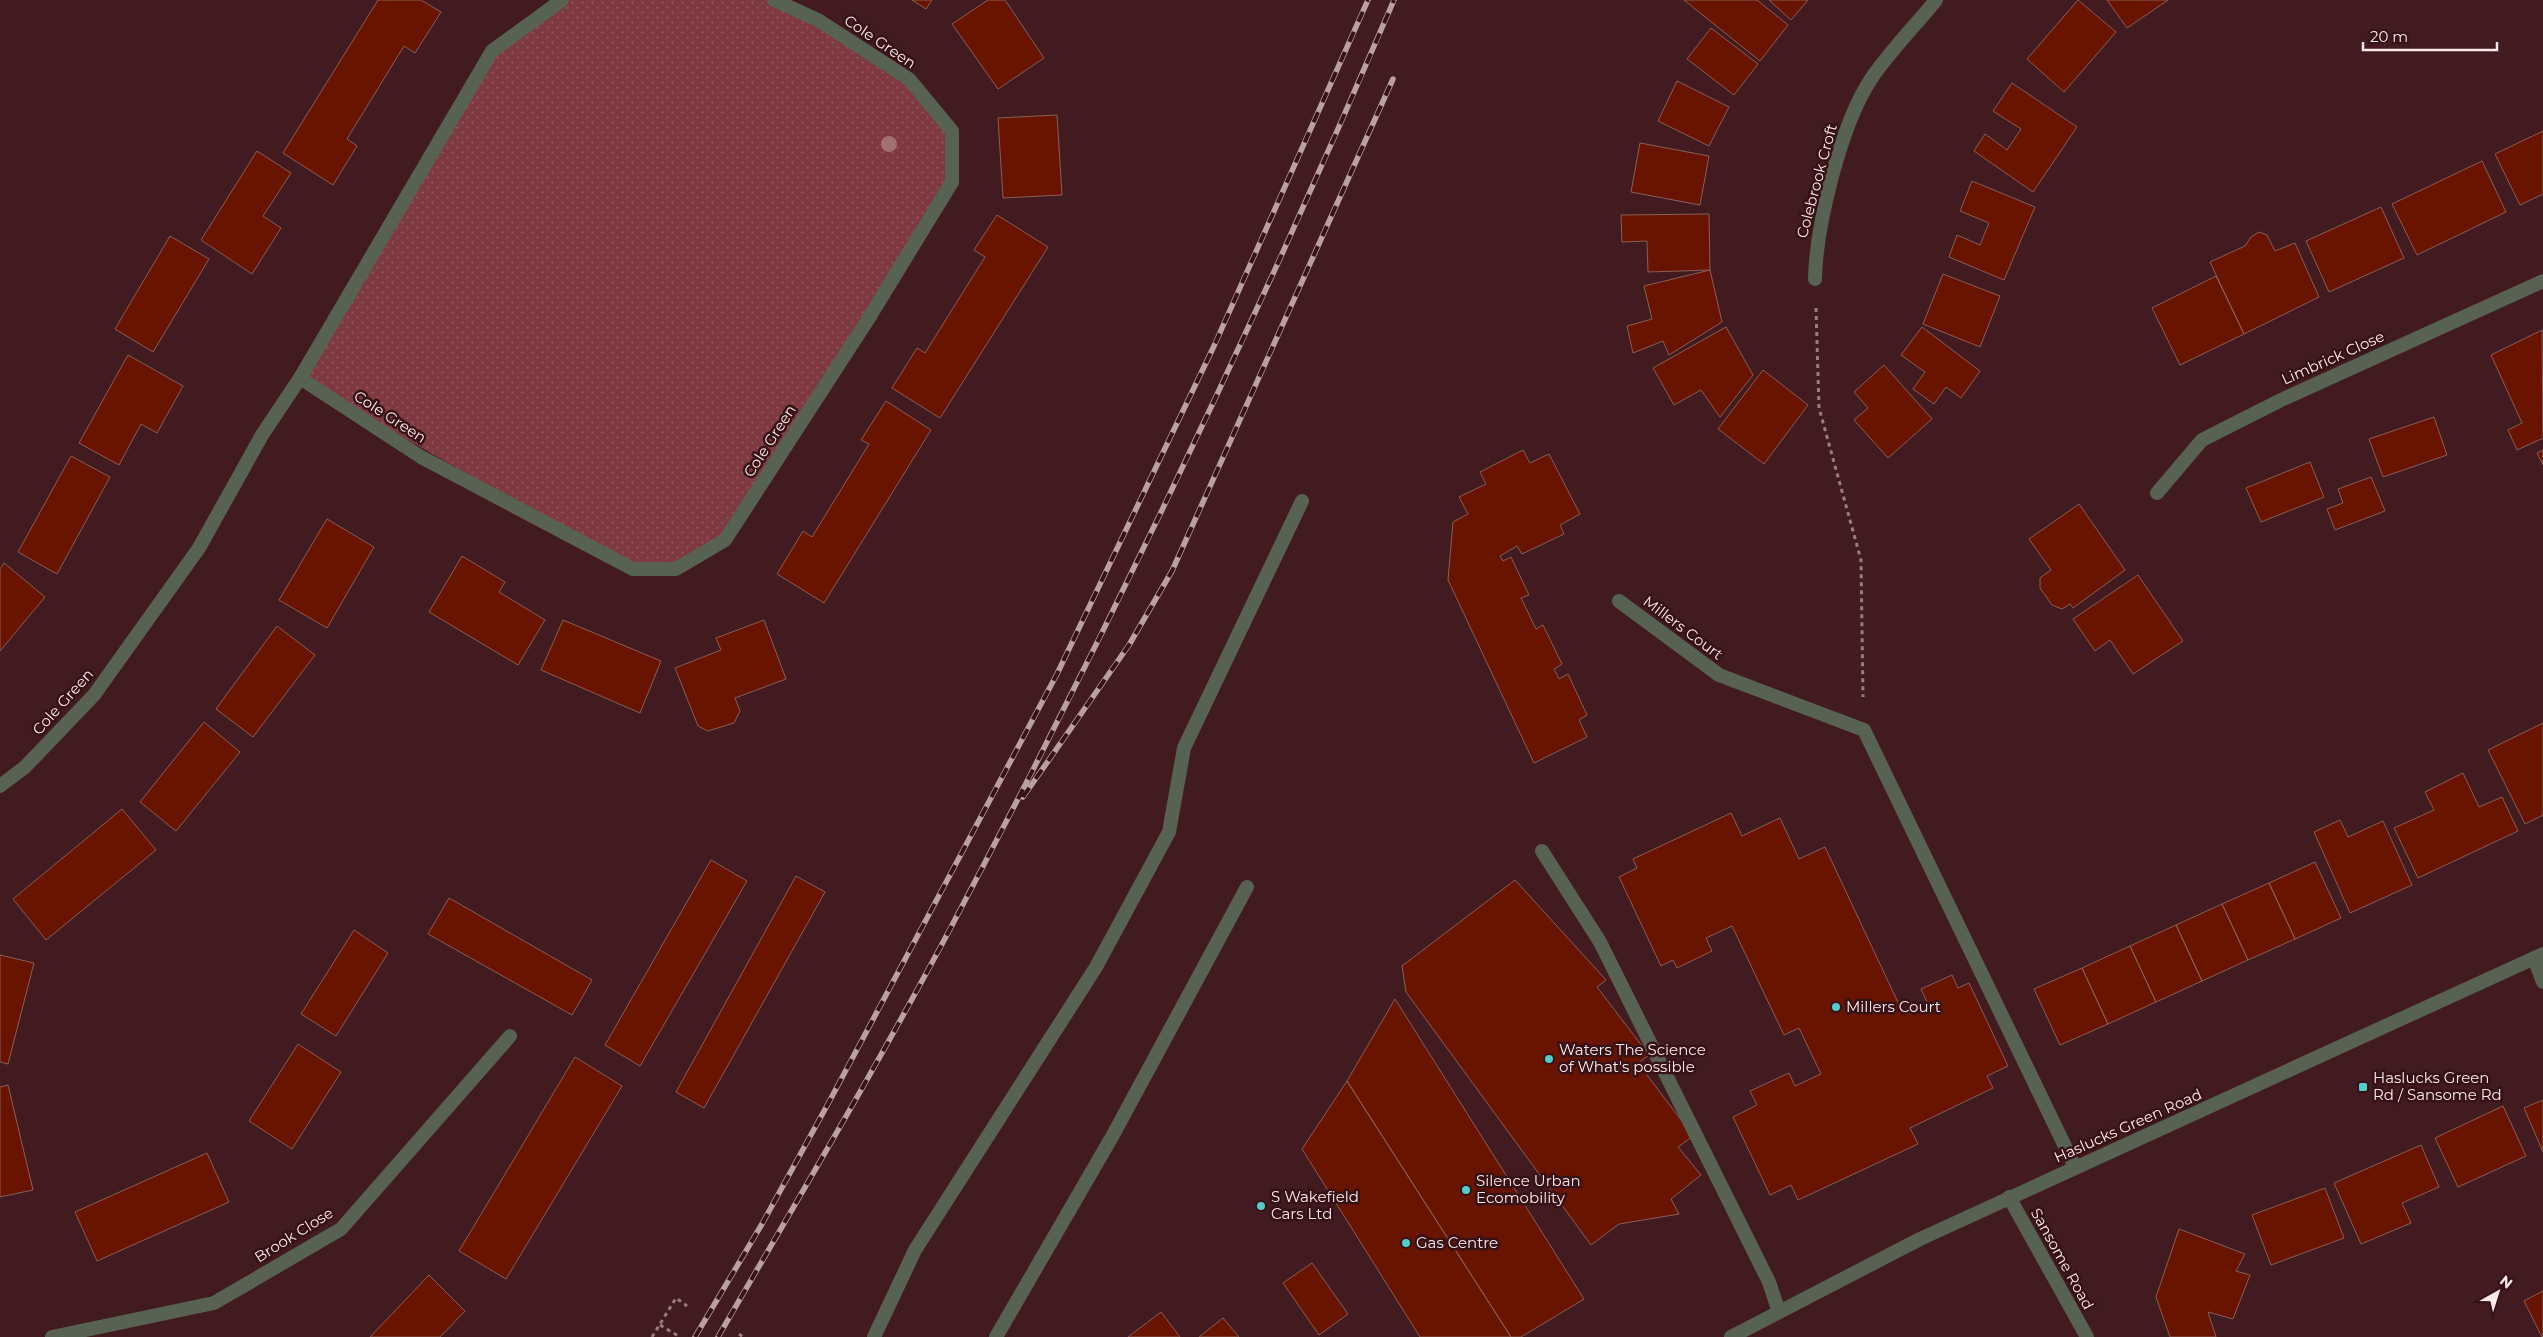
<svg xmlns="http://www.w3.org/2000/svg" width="2543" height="1337" viewBox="0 0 2543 1337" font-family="Montserrat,sans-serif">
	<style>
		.grass { fill: url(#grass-dots) }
		.building { fill: #691400; stroke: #8a5f55 }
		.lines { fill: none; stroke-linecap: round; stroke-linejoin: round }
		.path { stroke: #9a7c7f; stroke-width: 3; stroke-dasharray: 4 4; stroke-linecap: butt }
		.service { stroke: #586253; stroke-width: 14 }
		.minor { stroke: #586253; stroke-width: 14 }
		.tertiary { stroke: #586253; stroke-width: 14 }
		.rail-casing { stroke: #bba0a2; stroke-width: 5.5 }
		.rail { stroke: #361116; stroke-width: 4; stroke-dasharray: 11; stroke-linecap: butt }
		.tree { fill: #a26f73 }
		.poi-dot { fill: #52cdcc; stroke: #361116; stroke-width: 2 }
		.labels { text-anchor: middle; stroke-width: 5; stroke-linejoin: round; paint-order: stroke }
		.street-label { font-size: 15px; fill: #fee9ea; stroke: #361116 }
		.poi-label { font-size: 15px; fill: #fee9ea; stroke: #361116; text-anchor: start }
	</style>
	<defs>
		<pattern id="grass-dots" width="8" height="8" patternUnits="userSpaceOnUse" patternTransform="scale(1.25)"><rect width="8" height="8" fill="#7f3941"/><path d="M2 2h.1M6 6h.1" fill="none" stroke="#92565d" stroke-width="1.8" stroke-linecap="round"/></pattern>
	</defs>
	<rect width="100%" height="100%" fill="#411b20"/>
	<!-- grass -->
	<path class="grass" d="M562 0H774L909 79 952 131V182L725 540 676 569H633L300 378 492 51Z"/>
	<!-- building -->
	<path class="building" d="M378 0H421L441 12 415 53 404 46 347 139 357 146 333 185 283 153Z
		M912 0H932L926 9Z
		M988 0H1005L1044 58 998 89 952 24Z
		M1684 0H1757L1788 25 1760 61Z
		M1769 0H1808L1791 20Z
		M2078 0 2116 32 2064 92 2027 59Z
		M2107 0H2168L2127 28Z
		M1711 28 1758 64 1734 95 1687 59Z
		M1677 81 1729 107 1709 146 1658 121Z
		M2012 83 2077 127 2033 192 1974 151 1985 134 2007 150 2021 129 1993 111Z
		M1057 115 1062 195 1003 198 998 118Z
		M2543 131V194L2520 205 2495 154Z
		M1640 143 1709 156 1700 205 1631 192Z
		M257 151 291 173 263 216 281 228 252 274 201 240Z
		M2482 161 2506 212 2417 255 2392 204Z
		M1972 181 2035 207 2004 280 1949 257 1957 235 1980 245 1989 223 1960 211Z
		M2381 207 2404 258 2329 292 2306 241Z
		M1709 214 1710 270 1648 272 1647 241 1622 242 1621 215Z
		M997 215 1048 247 940 418 892 388 917 348 925 353 985 257 974 250Z
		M2259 232 2267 235 2275 251 2295 243 2319 297 2244 334 2210 262 2245 246 2251 237Z
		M170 236 209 259 153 352 115 329Z
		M1710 270 1722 322 1669 355 1663 341 1633 353 1627 326 1652 319 1644 286Z
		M1943 274 2000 296 1980 347 1923 324Z
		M2216 276 2244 334 2180 365 2152 308Z
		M1726 327 1753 375 1720 417 1701 390 1674 405 1653 368Z
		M1922 327 1980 371 1961 398 1946 387 1934 404 1913 389 1925 372 1901 355Z
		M2542 330 2543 438 2517 450 2508 430 2522 423 2491 355Z
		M128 355 183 386 157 433 141 424 119 465 79 443Z
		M1884 365 1932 419 1888 458 1854 420 1868 408 1854 392Z
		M1763 370 1808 405 1764 464 1718 429Z
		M886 401 931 430 824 603 777 574 803 531 812 537 869 444 861 440Z
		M2434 417 2447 455 2383 477 2369 439Z
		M1523 450 1530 463 1549 454 1580 514 1560 525 1564 534 1522 554 1517 546 1500 556 1503 561 1511 557 1529 595 1521 598 1536 629 1543 625 1562 664 1554 669 1559 679 1568 674 1587 715 1579 720 1587 737 1534 763 1448 580 1453 522 1468 514 1459 497 1486 484 1480 472Z
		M2543 450V465L2537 453Z
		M71 456 110 477 57 574 18 552Z
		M2310 462 2324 497 2261 522 2246 488Z
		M2371 477 2385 511 2335 530 2327 509 2343 503 2338 489Z
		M2079 504 2125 570 2073 608 2070 604 2062 609 2052 605 2040 588V578L2051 570 2029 539Z
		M327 519 374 547 327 628 279 600Z
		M462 556 505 582 499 592 545 620 518 665 429 612Z
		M4 563 45 597 0 651V569Z
		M2138 575 2183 641 2133 674 2110 640 2095 651 2073 619Z
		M563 620 661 661 640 713 541 670Z
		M764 620 786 679 735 698 740 711 734 723 708 731 698 726 675 668 721 650 716 638Z
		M277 626 315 655 253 737 216 709Z
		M204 722 240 752 176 831 140 802Z
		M2543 723V815L2525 824 2488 750Z
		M2463 773 2479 807 2502 797 2518 831 2418 878 2394 828 2434 810 2425 792Z
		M122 809 156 850 46 940 13 899Z
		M1731 813 1742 836 1780 818 1799 859 1825 847 1903 1013 1927 1002 1921 989 1952 975 1958 988 1969 983 2008 1066 1987 1076 1993 1088 1910 1128 1918 1144 1798 1200 1791 1185 1770 1195 1733 1117 1757 1105 1750 1091 1789 1073 1795 1086 1821 1074 1799 1028 1784 1035 1732 926 1706 938 1712 951 1677 968 1673 960 1661 966 1619 877 1637 868 1633 859Z
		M2340 820 2348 837 2383 821 2412 885 2350 913 2314 832Z
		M711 860 747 881 640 1066 605 1045Z
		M2315 862 2341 918 2295 939 2269 883Z
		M796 876 825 892 704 1108 676 1092Z
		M1515 880 1606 980 1597 987 1649 1055 1638 1063 1693 1136 1678 1147 1701 1175 1671 1199 1679 1214 1619 1224 1591 1245 1406 992 1402 966Z
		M2269 883 2295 939 2248 960 2222 904Z
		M449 898 592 980 572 1015 428 934Z
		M2222 904 2248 960 2202 981 2176 925Z
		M2176 925 2202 981 2156 1002 2130 946Z
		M354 930 388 953 336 1036 301 1014Z
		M2130 946 2156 1002 2108 1024 2082 968Z
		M0 955 34 963 8 1064 0 1062Z
		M2082 968 2108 1024 2060 1045 2034 989Z
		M1395 999 1584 1299 1521 1337H1511L1347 1081Z
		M298 1044 341 1072 292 1149 249 1121Z
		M575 1057 622 1086 506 1279 459 1251Z
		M1347 1081 1511 1337H1420L1302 1149Z
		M8 1085 33 1190 0 1197V1087Z
		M2543 1100V1152L2524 1108Z
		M2503 1106 2526 1156 2458 1187 2435 1138Z
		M2421 1145 2439 1187 2402 1203 2411 1223 2361 1244 2334 1183Z
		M207 1153 229 1202 97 1261 75 1212Z
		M2325 1188 2344 1238 2271 1265 2252 1215Z
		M2179 1229 2245 1254 2236 1271 2250 1275 2233 1319 2208 1312 2216 1337H2170L2156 1297Z
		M1312 1263 1348 1314 1319 1335 1283 1283Z
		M429 1275 465 1311 440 1337H370Z
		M2543 1291V1336L2542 1337 2524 1301Z
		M1161 1312 1180 1337H1128Z
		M1223 1318 1239 1337H1199Z"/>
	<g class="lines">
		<!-- path -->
		<path class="path" d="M1816 308 1819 408 1861 560 1863 697
			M660 1325 680 1337
			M739 1334 743 1337
			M652 1337 676 1298 687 1306"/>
		<!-- service -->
		<path class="service" d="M1542 851 1600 942 1769 1282 1779 1312
			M2534 958 2543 982
			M874 1337 915 1250 1096 967 1169 832 1184 748 1302 501
			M996 1337 1113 1135 1247 887"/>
		<!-- minor -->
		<path class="minor" d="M1815 279C1816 226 1841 124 1871 79 1890 51 1915 26 1936 0
			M300 378 421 457 633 569H676L725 540 867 321 952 182V131L909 79 818 20 774 0
			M2157 493 2202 440 2281 400 2543 281
			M1619 601 1719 675 1864 730 2075 1167
			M0 786 25 767 94 695 199 548 262 435 300 378 492 51 562 0
			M2009 1197 2087 1337
			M52 1337 214 1303 341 1229 510 1036"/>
		<!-- tertiary -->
		<path class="tertiary" d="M1731 1337 1920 1239 2543 954"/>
		<!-- rail casing -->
		<g class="rail-casing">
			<path id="rail" d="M1023 797 1129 645 1172 571 1393 79
				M695 1337 762 1224 829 1102 1057 674 1214 346 1368 0
				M718 1337C796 1202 876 1068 949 931 1110 627 1259 316 1394 0"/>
		</g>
		<!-- rail -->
		<use href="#rail" class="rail"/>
	</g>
	<!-- trees -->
	<circle class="tree" cx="889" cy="144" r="8"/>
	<!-- markers -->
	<g class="poi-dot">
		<circle cx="1836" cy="1007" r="5"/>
		<circle cx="1549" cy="1059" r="5"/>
		<rect x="2358" y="1082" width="10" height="10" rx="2.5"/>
		<circle cx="1466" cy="1190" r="5"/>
		<circle cx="1261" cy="1206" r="5"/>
		<circle cx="1406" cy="1243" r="5"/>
	</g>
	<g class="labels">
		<!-- street labels -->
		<g class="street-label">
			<text transform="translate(880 42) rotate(34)" y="5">Cole Green</text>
			<text transform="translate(1817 181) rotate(-75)" y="5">Colebrook Croft</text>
			<text transform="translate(2333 358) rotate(-24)" y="5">Limbrick Close</text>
			<text transform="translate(390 417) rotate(33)" y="5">Cole Green</text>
			<text transform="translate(770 441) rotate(-57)" y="5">Cole Green</text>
			<text transform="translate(1683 628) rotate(37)" y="5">Millers Court</text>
			<text transform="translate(63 702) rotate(-48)" y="5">Cole Green</text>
			<text transform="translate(2128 1126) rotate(-24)" y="5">Haslucks Green Road</text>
			<text transform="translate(294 1235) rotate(-32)" y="5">Brook Close</text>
			<text transform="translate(2062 1259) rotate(61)" y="5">Sansome Road</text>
		</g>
		<!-- poi labels -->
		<g class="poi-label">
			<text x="1846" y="1012">Millers Court</text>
			<text x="1559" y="1055">Waters The Science<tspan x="1559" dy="17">of What's possible</tspan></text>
			<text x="2373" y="1083">Haslucks Green<tspan x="2373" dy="17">Rd / Sansome Rd</tspan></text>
			<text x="1476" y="1186">Silence Urban<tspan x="1476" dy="17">Ecomobility</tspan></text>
			<text x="1271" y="1202">S Wakefield<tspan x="1271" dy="17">Cars Ltd</tspan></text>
			<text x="1416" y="1248">Gas Centre</text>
		</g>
	</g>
	<!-- north arrow -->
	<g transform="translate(2498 1292) rotate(39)" stroke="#361116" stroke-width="4" paint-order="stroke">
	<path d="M0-4L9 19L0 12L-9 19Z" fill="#fee9ea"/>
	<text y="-8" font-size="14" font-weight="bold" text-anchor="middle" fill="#fee9ea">N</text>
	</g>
	<!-- scale -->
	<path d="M2363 42v8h134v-8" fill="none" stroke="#fee9ea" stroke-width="2.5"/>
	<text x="2370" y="42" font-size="15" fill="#fee9ea" stroke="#361116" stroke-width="4" paint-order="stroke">20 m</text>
</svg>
